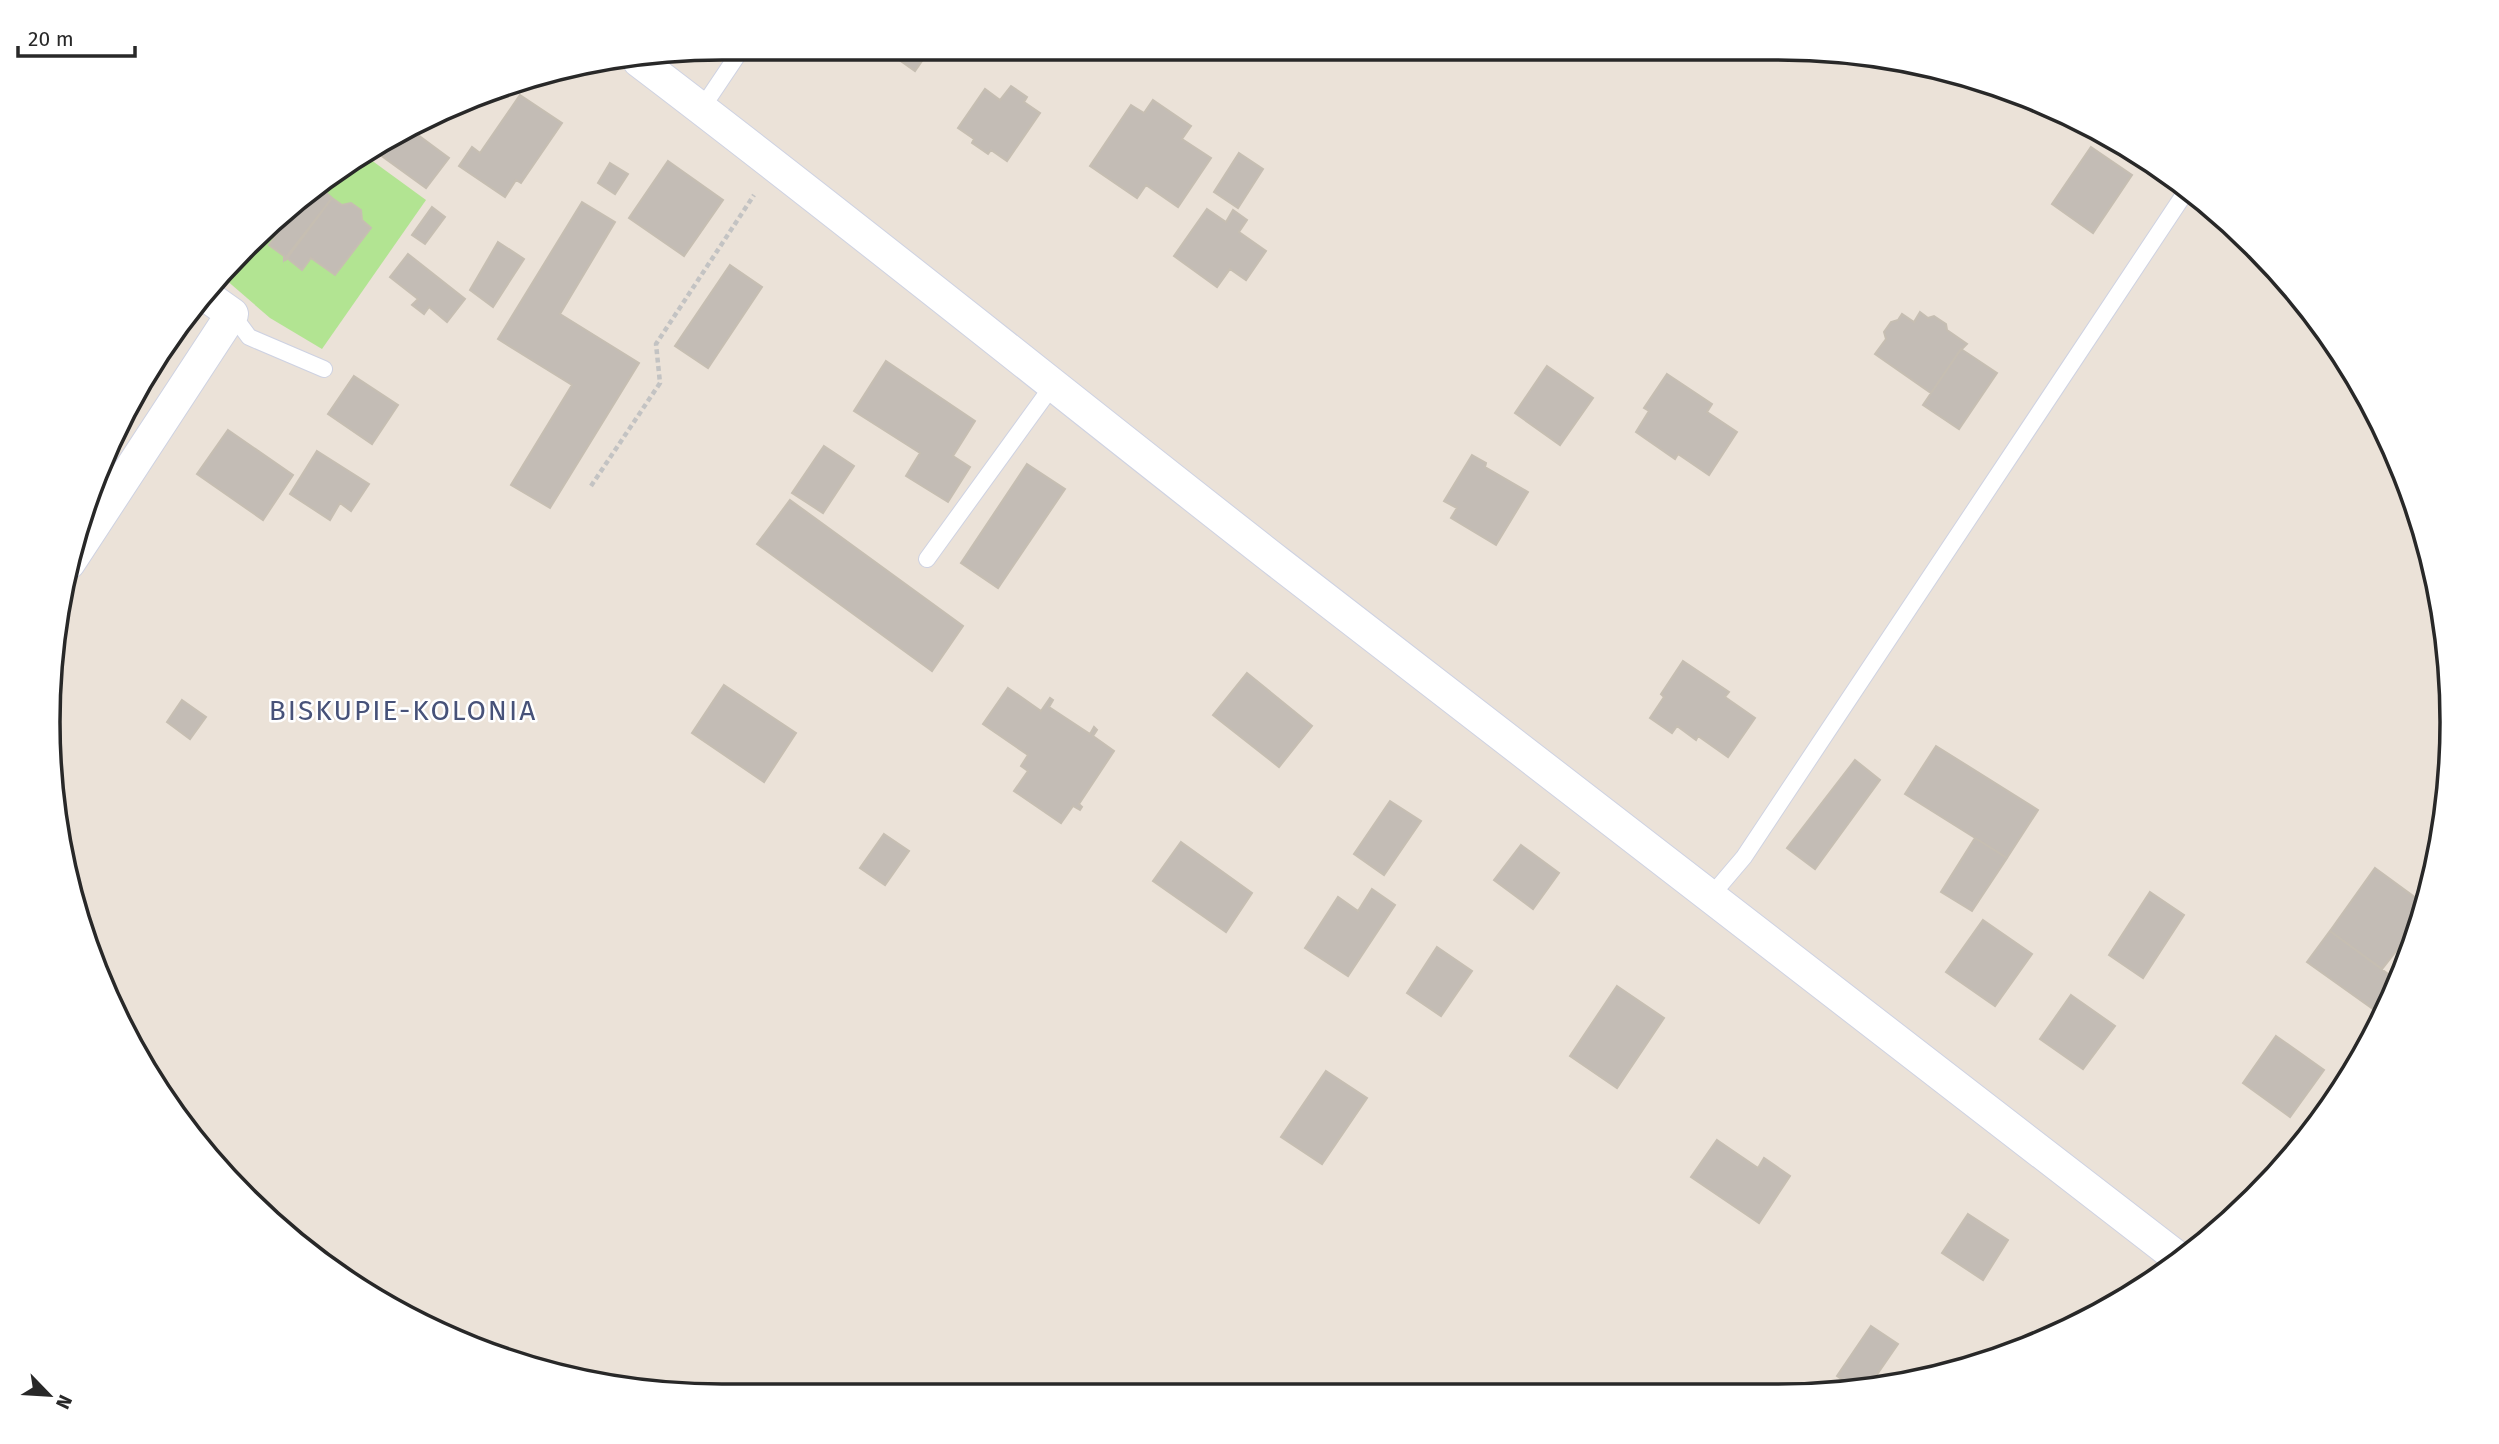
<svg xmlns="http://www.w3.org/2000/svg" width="2499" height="1444" viewBox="0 0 2499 1444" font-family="'Fira Sans',sans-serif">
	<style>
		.green { fill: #b2e492 }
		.building { fill: #c3bcb5; stroke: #c6beb2; stroke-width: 2 }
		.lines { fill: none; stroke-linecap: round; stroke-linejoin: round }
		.service-casing { stroke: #ced2e2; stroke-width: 18 }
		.minor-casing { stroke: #ced2e2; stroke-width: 34 }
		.path { stroke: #c3c3c3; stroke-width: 4.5; stroke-dasharray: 5 3.5; stroke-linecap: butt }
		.service { stroke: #fff; stroke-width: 16 }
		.minor { stroke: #fff; stroke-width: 32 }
		.labels { text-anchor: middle; stroke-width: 5; stroke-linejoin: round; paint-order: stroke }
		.quarter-label { font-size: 28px; letter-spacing: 2px; fill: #475279; stroke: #fff }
		.rim { fill: none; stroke: #282828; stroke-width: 3.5 }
	</style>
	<rect width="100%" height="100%" fill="#ebe2d8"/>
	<!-- green -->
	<path class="green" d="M367 157 426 200 322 349 270 318 225 279 312 186Z"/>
	<!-- building -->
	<path class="building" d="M881 47 931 48 915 71Z
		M1011 86 1027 97 1024 102 1040 113 1007 161 991 150 988 154 972 143 974 139 958 128 985 89 1000 100Z
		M520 95 562 123 521 183 516 180 505 197 459 166 472 147 480 153Z
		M1153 100 1191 126 1182 139 1211 158 1178 207 1146 185 1137 198 1090 166 1131 105 1144 113Z
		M414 132 449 158 426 188 379 154 384 148Z
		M2091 147 2132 175 2093 233 2052 204Z
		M1239 153 1263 169 1238 208 1214 192Z
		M668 161 723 200 684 256 629 218Z
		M610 163 628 174 615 194 598 183Z
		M322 181 323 190 332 198 284 260V256L269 245 278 233 272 228 312 186Z
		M332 198 342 205 351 203 361 210 362 220 371 228 335 275 311 258 302 270 287 258 285 261Z
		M582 202 615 222 560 314 639 363 550 508 511 485 572 385 498 339Z
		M432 207 445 217 425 244 412 235Z
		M1207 209 1226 222 1233 210 1247 220 1239 232 1266 251 1246 280 1230 269 1217 287 1174 256Z
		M498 242 524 259 493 307 470 290Z
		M408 254 465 299 447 322 429 307 424 314 412 305 418 299 390 277Z
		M730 265 762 287 708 368 675 346Z
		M1920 312 1928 318 1934 316 1946 324 1947 330 1967 344 1962 349H1961L1931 393 1875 354 1886 339 1884 332 1891 322 1898 320 1902 314 1914 322Z
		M1961 349 1997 373 1959 429 1923 405Z
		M886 361 975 421 953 456 970 467 948 502 906 476 920 453 854 411Z
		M1547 366 1593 398 1560 445 1515 413Z
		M1667 374 1712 404 1707 412 1737 432 1709 475 1678 454 1675 459 1636 432 1649 411 1644 408Z
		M354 376 398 405 372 444 328 414Z
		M228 430 293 475 263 520 197 474Z
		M824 446 854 466 823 513 792 493Z
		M317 451 369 484 351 511 340 503 330 520 290 494Z
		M1472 455 1486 463 1485 467 1528 492 1496 545 1451 518 1457 508 1444 501Z
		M1027 464 1065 489 998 588 961 563Z
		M790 500 963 626 932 671 757 544Z
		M1683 661 1729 692 1725 697 1755 718 1728 757 1698 736 1696 740 1677 726 1672 733 1650 718 1664 697 1661 694Z
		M1247 673 1312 726 1279 767 1213 715Z
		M724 685 796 733 764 782 692 733Z
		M1008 688 1041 711 1050 698 1053 700 1049 707 1090 734 1094 727 1097 730 1093 736 1114 751 1079 804 1082 807 1080 810 1073 806 1061 823 1014 791 1028 771 1021 766 1028 755 983 724Z
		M182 700 206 717 190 739 167 722Z
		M1936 746 2038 810 2007 858 1905 794Z
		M1855 760 1880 780 1815 869 1787 848Z
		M1390 801 1421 821 1384 875 1354 854Z
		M884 834 909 851 885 885 860 868Z
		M1975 838 2007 858 1972 911 1941 892Z
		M1181 842 1252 893 1226 932 1153 881Z
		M1521 845 1559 873 1533 909 1494 880Z
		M2375 868 2424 904 2418 923 2382 969 2330 931Z
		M1372 889 1395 905 1348 976 1305 948 1338 897 1358 911Z
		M2150 892 2184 915 2143 978 2109 955Z
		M1983 920 2032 954 1995 1006 1946 972Z
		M2330 931 2399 982 2380 1014 2307 962Z
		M1437 947 1472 971 1441 1016 1407 993Z
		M1617 986 1664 1018 1617 1088 1570 1056Z
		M2071 995 2115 1026 2083 1069 2040 1039Z
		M2276 1036 2324 1070 2290 1117 2243 1083Z
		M1326 1071 1367 1098 1322 1164 1281 1137Z
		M1717 1140 1758 1168 1764 1158 1790 1176 1759 1223 1691 1177Z
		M1968 1214 2008 1240 1983 1280 1942 1253Z
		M1871 1326 1898 1344 1869 1386 1856 1389 1837 1376Z"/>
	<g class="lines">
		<!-- service casing -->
		<g class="service-casing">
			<path id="service" d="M702 108 743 47
				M232 314 249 337 324 369
				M927 559 1053 385
				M1710 897 1744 857 2187 190"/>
		</g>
		<!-- minor casing -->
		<g class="minor-casing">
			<path id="minor" d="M639 61C855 225 1065 396 1279 563 1577 796 1879 1025 2178 1258
				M69 563 232 314 208 297"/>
		</g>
		<!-- path -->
		<path class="path" d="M591 486 660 383 656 344 754 195"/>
		<!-- service -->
		<use href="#service" class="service"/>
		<!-- minor -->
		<use href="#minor" class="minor"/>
	</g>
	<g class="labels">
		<!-- quarter labels -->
		<g class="quarter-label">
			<text x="403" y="720">BISKUPIE-KOLONIA</text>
		</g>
	</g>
	<!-- crop -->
	<path d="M0 0H2499V1444H0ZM722 60H1778A662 662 0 0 1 2440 722V722A662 662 0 0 1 1778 1384H722A662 662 0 0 1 60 722V722A662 662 0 0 1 722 60Z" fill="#fff" fill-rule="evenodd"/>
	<path class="rim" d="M722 60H1778A662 662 0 0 1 2440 722V722A662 662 0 0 1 1778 1384H722A662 662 0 0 1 60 722V722A662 662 0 0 1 722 60Z"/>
	<!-- north arrow -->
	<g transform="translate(49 1395) rotate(115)" stroke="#ffffff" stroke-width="5" paint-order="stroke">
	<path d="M0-5L12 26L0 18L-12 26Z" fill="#282828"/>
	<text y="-10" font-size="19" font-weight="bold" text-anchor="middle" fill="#282828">N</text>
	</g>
	<!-- scale -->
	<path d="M18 46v10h117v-10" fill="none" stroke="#282828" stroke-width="3.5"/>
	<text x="28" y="46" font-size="21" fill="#282828" stroke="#ffffff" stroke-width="5" paint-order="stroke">20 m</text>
</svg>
